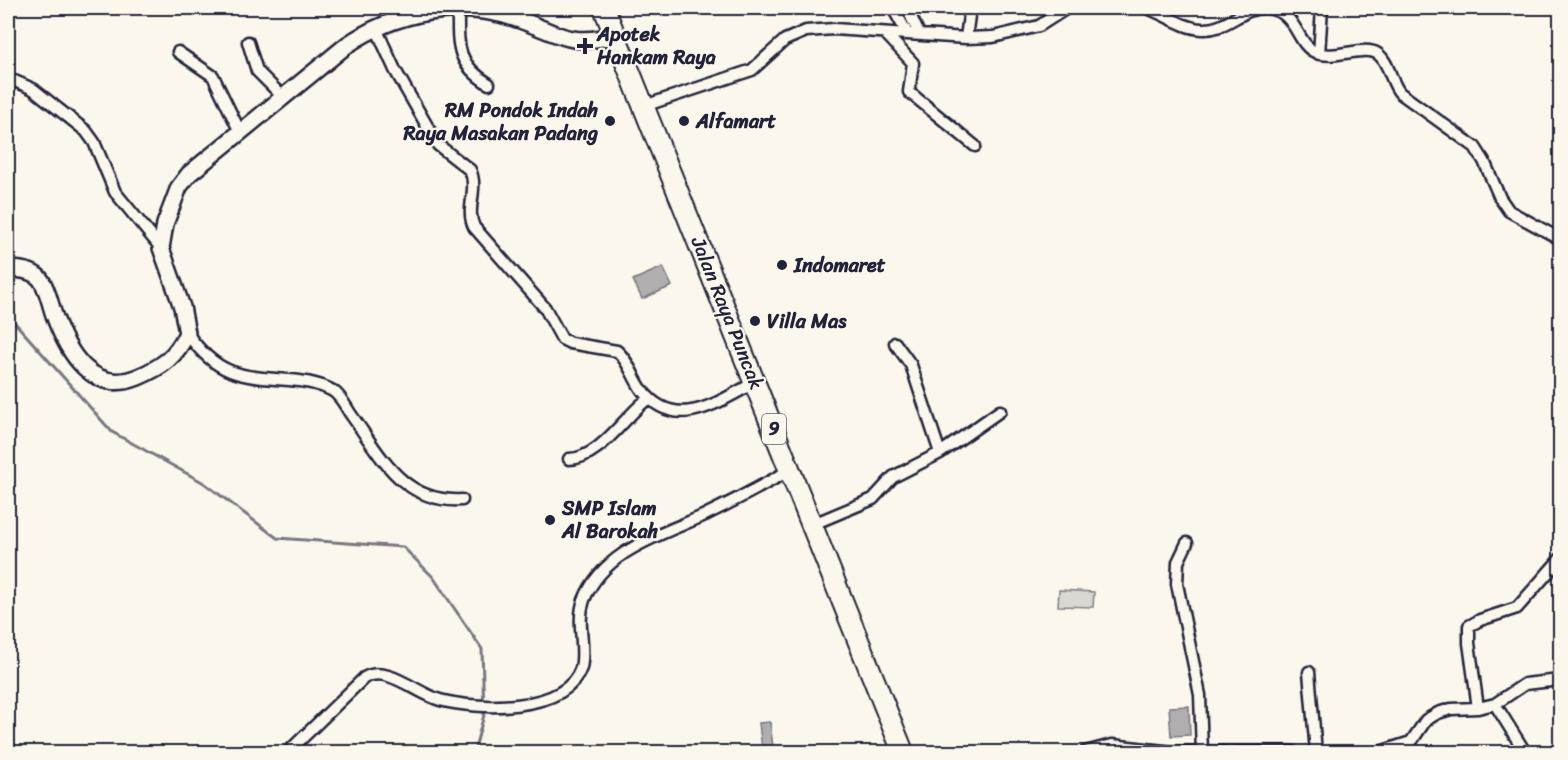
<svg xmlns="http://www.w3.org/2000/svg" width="1568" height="760" viewBox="0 0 1568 760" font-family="Sriracha,sans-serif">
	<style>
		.green { fill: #dbd8d3; stroke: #7e7d87; stroke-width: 1.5 }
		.water { fill: #b1aeb0; stroke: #787681; stroke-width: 1.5 }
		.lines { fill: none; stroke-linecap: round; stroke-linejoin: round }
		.stream { stroke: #787681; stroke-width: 3 }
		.street-casing { stroke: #22223b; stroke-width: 15 }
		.secondary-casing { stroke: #22223b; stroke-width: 20 }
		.highway-casing { stroke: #22223b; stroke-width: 24 }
		.street { stroke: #fbf7ec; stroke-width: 10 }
		.secondary { stroke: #fbf7ec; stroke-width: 15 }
		.highway { stroke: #fbf7ec; stroke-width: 20 }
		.poi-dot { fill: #22223b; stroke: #fbf7ec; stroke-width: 2 }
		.labels { text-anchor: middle; stroke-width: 4.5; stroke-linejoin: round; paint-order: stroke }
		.shield { fill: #fbf7ec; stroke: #636270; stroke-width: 1.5 }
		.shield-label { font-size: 18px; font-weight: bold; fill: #22223b }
		.poi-label { font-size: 20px; font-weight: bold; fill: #22223b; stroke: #fbf7ec; text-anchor: start }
		.street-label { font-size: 20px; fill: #22223b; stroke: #fbf7ec }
	</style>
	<rect width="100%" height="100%" fill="#fbf7ec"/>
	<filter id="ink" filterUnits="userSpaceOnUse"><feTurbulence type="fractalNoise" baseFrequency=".0167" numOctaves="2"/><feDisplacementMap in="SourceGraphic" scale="12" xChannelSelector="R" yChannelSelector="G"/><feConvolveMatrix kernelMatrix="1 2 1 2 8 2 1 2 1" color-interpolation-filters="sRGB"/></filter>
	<g filter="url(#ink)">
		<!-- green -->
		<path class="green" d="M1059 590 1094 592 1093 607 1058 606Z"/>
		<!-- water -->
		<path class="water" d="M663 267 672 286 642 299 633 280Z
			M1189 706 1190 735 1171 736 1169 707Z
			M770 722 773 747 762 749 759 723Z"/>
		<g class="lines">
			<!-- stream -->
			<path class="stream" d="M8 315 112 432 204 483 277 538 403 547 433 577 482 649 484 715 474 752"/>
			<!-- street casing -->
			<g class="street-casing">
				<path id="street" d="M387 8 401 19
					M458 8C458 44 455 63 489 84
					M893 8 907 33
					M907 8 919 34
					M1147 8C1164 14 1183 28 1202 29 1226 31 1243 6 1266 8 1298 11 1295 43 1315 52 1334 61 1364 44 1378 54 1389 62 1391 83 1400 93L1475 147 1484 161 1500 198 1509 211 1560 239
					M376 28 395 70 438 145 470 170C479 189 465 209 474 227L545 308 562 339 570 343 617 351C629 361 633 378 642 390 676 434 719 401 756 382
					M885 33 913 63 909 92 975 146
					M966 38 970 8
					M248 42 257 71 283 97
					M178 52 213 76 240 132
					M1319 54 1322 8
					M8 78 33 89 86 131 94 142 115 192 161 248
					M644 106 752 70 785 40 806 31 834 29 966 38 993 37 1039 26 1067 8
					M187 333C216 375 240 377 289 380 304 381 319 383 333 391 342 397 346 408 352 416 382 458 403 503 462 500
					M895 343 911 365 940 453
					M569 459C600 459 625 415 649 398
					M811 525 873 499 893 477 940 453 1000 411
					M1187 543 1178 562 1177 584 1200 695 1202 752
					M1309 672 1316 752
					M1495 704 1525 752
					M1478 708 1495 704 1525 684 1560 680
					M288 752 364 678C387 664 417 694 440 700 477 710 566 713 581 668 586 646 576 622 584 600 604 550 661 535 705 515 734 501 762 486 790 470
					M1085 752 1112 745 1173 752H1293
					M1380 752 1411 742 1426 720 1438 713 1451 709 1478 708 1469 643V626L1480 620 1517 608 1560 559"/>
			</g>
			<!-- secondary casing -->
			<g class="secondary-casing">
				<path id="secondary" d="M8 269C19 269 34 270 41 280 48 290 50 304 54 315 67 351 92 396 138 377 162 367 176 357 187 333L182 307 161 248 165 224 179 187 189 174 347 45C395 12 458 0 514 18 558 32 566 48 616 35"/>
			</g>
			<!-- highway casing -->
			<g class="highway-casing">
				<path id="highway" d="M604 8 903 752"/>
			</g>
			<!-- street -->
			<use href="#street" class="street"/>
			<!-- secondary -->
			<use href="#secondary" class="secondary"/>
			<!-- highway -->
			<use href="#highway" class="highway"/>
		</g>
	</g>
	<!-- markers -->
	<g class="poi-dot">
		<path d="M582 37h6v6h6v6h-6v6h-6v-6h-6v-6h6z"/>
		<circle cx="610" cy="121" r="6"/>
		<circle cx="684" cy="121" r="6"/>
		<circle cx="782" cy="265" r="6"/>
		<circle cx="755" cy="321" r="6"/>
		<circle cx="550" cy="520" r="6"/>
	</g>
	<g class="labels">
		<!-- shield labels -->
		<rect class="shield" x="762" y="414" width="24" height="30" rx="4.5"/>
		<g class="shield-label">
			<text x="774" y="435">9</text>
		</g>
		<!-- poi labels -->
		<g class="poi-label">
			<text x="597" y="41">Apotek<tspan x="597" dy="23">Hankam Raya</tspan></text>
			<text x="598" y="117" text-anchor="end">RM Pondok Indah<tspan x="598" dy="23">Raya Masakan Padang</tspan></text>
			<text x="696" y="128">Alfamart</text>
			<text x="794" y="272">Indomaret</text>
			<text x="767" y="328">Villa Mas</text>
			<text x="562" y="515">SMP Islam<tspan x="562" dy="23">Al Barokah</tspan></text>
		</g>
		<!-- street labels -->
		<g class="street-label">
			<text transform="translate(728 313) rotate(68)" y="7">Jalan Raya Puncak</text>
		</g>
	</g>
	<!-- margin -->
	<rect width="1568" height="760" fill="none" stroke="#fbf7ec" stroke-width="30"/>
	<rect x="15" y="15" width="1538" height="730" fill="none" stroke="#22223b" stroke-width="2" filter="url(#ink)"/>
</svg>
